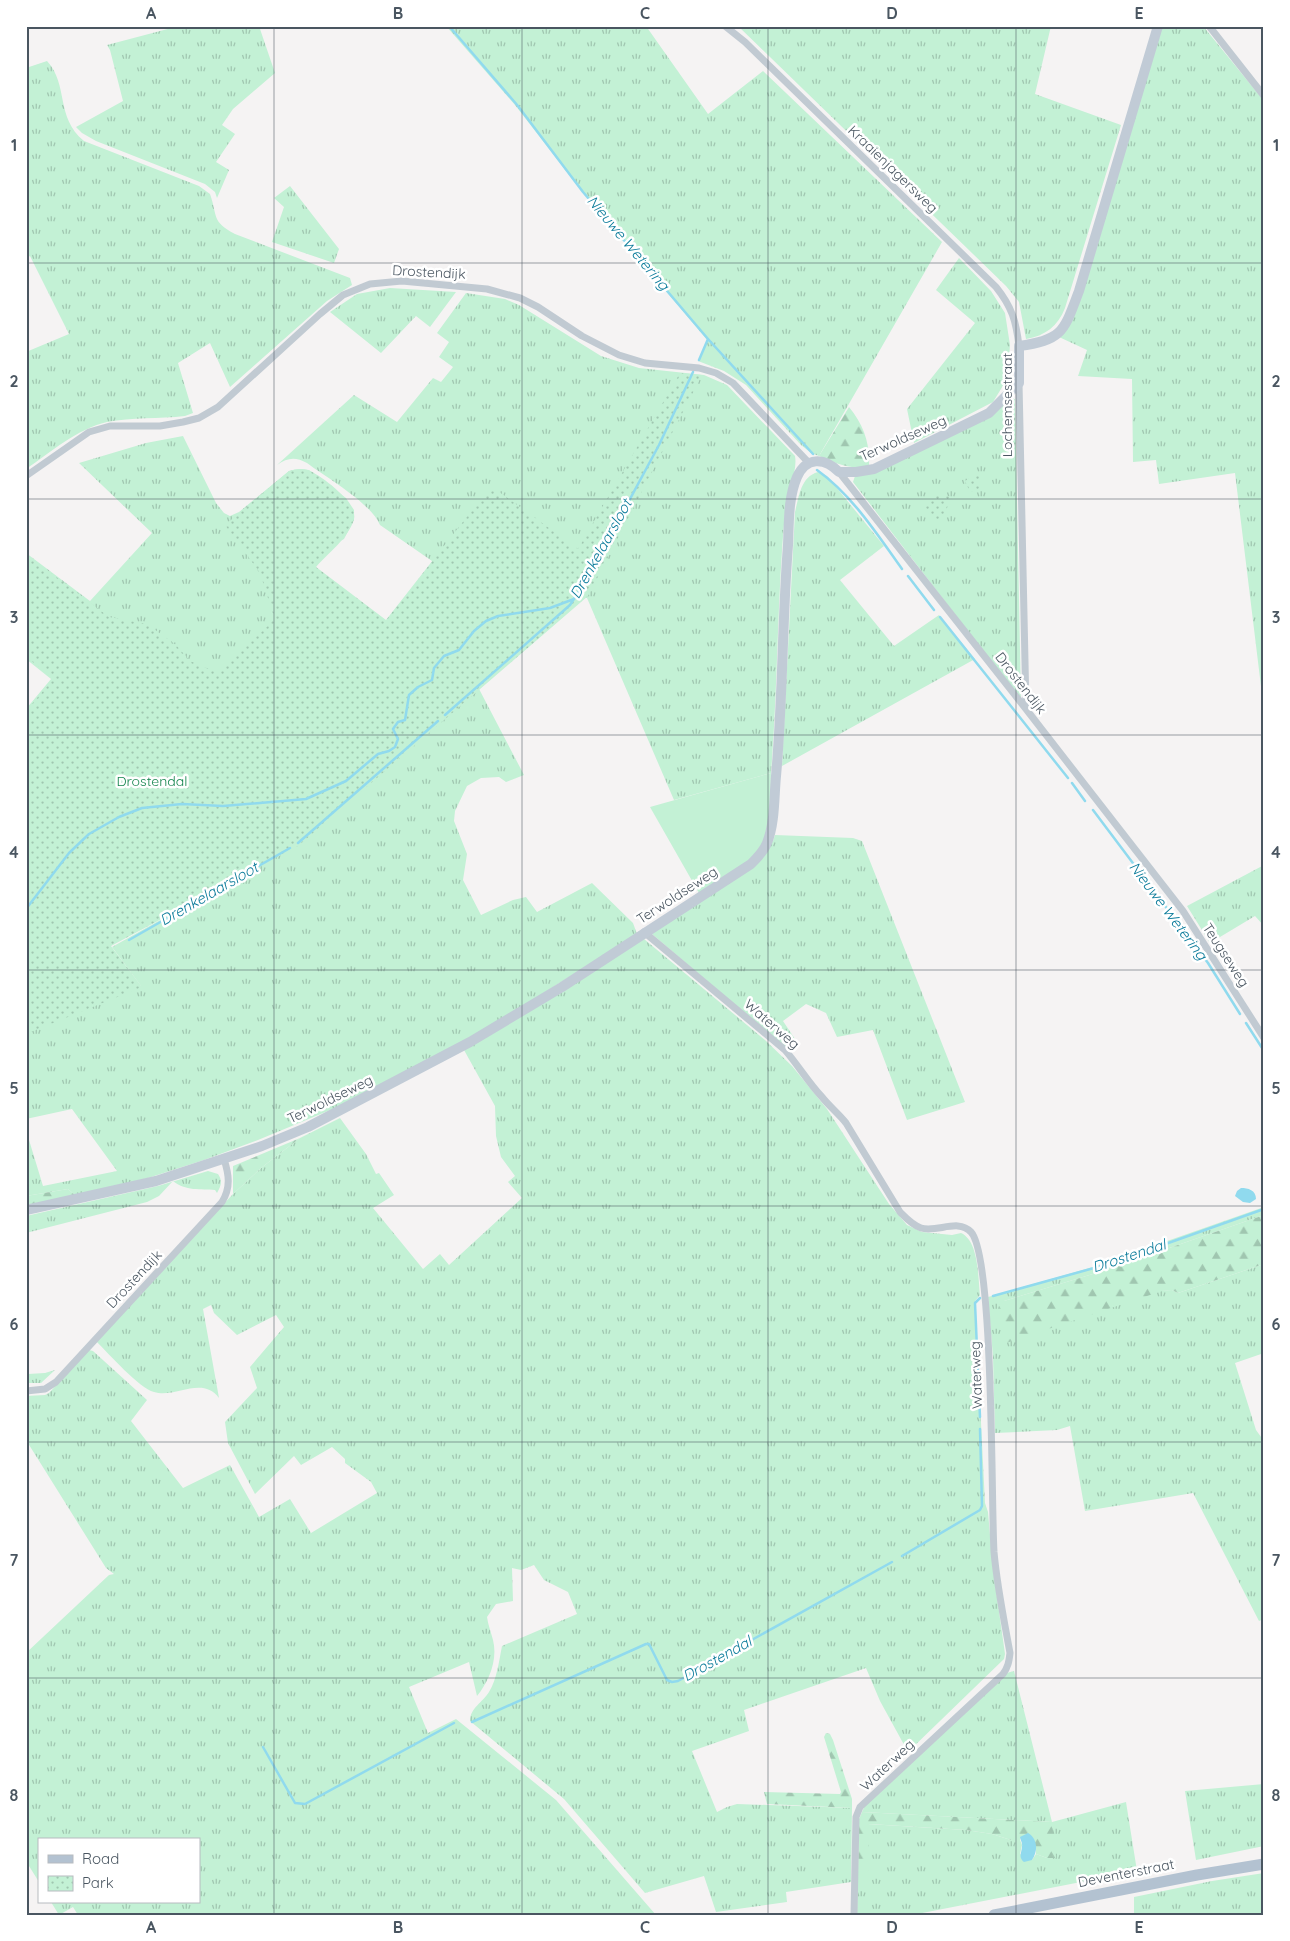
<svg xmlns="http://www.w3.org/2000/svg" width="1290" height="1941" viewBox="0 0 1290 1941" font-family="Quicksand,sans-serif">
	<style>
		.grass { fill: url(#grass-tufts) }
		.forest { fill: url(#forest-firs) }
		.park { fill: url(#park-dots) }
		.garden { fill: #c3f1d5 }
		.water { fill: #90daee }
		.lines { fill: none; stroke-linecap: round; stroke-linejoin: round }
		.stream { stroke: #90daee; stroke-width: 2.5 }
		.street { stroke: #c1cad2; stroke-width: 7 }
		.secondary { stroke: #c1cbd6; stroke-width: 10 }
		.primary { stroke: #b3c2d1; stroke-width: 11 }
		.grid { fill: none; stroke: #4a5661; stroke-width: 1; stroke-opacity: 0.55 }
		.labels { text-anchor: middle; stroke-width: 5; stroke-linejoin: round; paint-order: stroke }
		.street-label { font-size: 14px; fill: #4a5661; stroke: #fff }
		.park-label { font-size: 14px; fill: #17864f; stroke: #fff }
		.water-label { font-size: 15px; font-style: italic; fill: #0c7c9b; stroke: #fff }
		.neatline { fill: none; stroke: #4a5661; stroke-width: 2 }
		.grid-label { font-size: 16px; text-anchor: middle; font-weight: bold; fill: #4a5661 }
	</style>
	<defs>
		<pattern id="grass-tufts" width="24" height="20" patternUnits="userSpaceOnUse" patternTransform="scale(1.25)"><rect width="24" height="20" fill="#c3f1d5"/><path d="M3 7l-1-3M5 7V3M7 7l1-3M15 17l-1-3M17 17v-4M19 17l1-3" fill="none" stroke="#a0c6b0"/></pattern>
		<pattern id="forest-firs" width="22" height="20" patternUnits="userSpaceOnUse" patternTransform="scale(1.25)"><rect width="22" height="20" fill="#c3f1d5"/><path d="M5 1l3.5 6h-7zM16 11l3.5 6h-7z" fill="#a0c6b0"/></pattern>
		<pattern id="park-dots" width="8" height="8" patternUnits="userSpaceOnUse" patternTransform="scale(1.25)"><rect width="8" height="8" fill="#c3f1d5"/><path d="M2 2h.1M6 6h.1" fill="none" stroke="#a0c6b0" stroke-width="1.8" stroke-linecap="round"/></pattern>
	</defs>
	<rect width="100%" height="100%" fill="#f5f3f3"/>
	<!-- grass -->
	<path class="grass" d="M179 26H259L275 73 233 109 222 125 235 134 216 162 229 170 217 198 215 192 205 184 96 141 82 133 76 127 123 101 110 50 107 45Z
		M446 26H646L708 114 763 71 942 242 819 456 811 453 801 445 746 385 724 371 698 361 708 341 584 194 515 105Z
		M738 26H1051L1035 94 1121 125 1065 308C1058 326 1045 336 1026 339L1019 302 1006 286Z
		M1162 26H1203L1264 101V711L1235 473 1159 484 1156 460 1133 462 1132 379 1078 376 1087 350 1059 337Z
		M47 61C69 85 55 117 84 141L199 186 210 194C218 217 211 221 235 234L350 278 352 285 327 301 230 387 210 343 178 363 193 413 185 416C159 419 132 417 107 422 77 429 51 452 26 469V352L69 334 30 256 26 258V68Z
		M290 186 339 249 334 263 272 242 284 207 274 198Z
		M959 258 991 291 1005 313 1010 345 1008 371 1004 384 993 402 914 443 907 409 975 323 936 290Z
		M390 288 456 292 430 327 416 316 381 353 330 312 357 294Z
		M466 293 505 299 519 305 601 356 639 368 704 375 727 385 795 456C798 472 786 494 785 512 777 599 778 686 771 773L674 800 587 598 581 597 26 794V709L51 679 26 659V553L90 601 152 533 79 463 146 443 183 436 216 503 224 513 230 516 239 512 289 471 299 469 309 470 346 498 354 510V520L344 539 298 565 374 633 445 570 380 525C371 503 327 478 307 463 296 457 288 457 277 465L354 395 397 422 433 378 441 382 453 367 439 357 449 342 437 333Z
		M1009 398 1015 399 1021 700 853 482 855 476Z
		M818 472 827 476 832 482 884 546 840 580 894 646 939 615 975 659 782 766 795 512C799 498 800 477 818 472Z
		M478 687 524 775 506 782 499 777 481 778 467 786 455 811 454 821 467 854 463 880 481 915 513 900 526 897 537 912 592 883 633 923 637 934 490 1027 340 1106 258 1140 204 1160 148 1178 76 1196 68 1189 26 1196V1130L43 1186 117 1171 72 1109 26 1119V1033L141 986 112 947 289 848Z
		M775 835 853 838 862 841 965 1102 907 1120 873 1030 837 1037 826 1013 806 1004 783 1021 797 1042 787 1049 652 934 773 841Z
		M1264 865V926L1255 916 1210 943 1187 906Z
		M644 939 765 1040 792 1066 827 1109 889 1204 907 1225 922 1232 952 1235 961 1233C979 1241 978 1278 980 1295L975 1301 985 1503 988 1512 993 1569 1005 1654 1004 1659 908 1752 880 1701 866 1668 744 1710 749 1731 692 1751 717 1812 727 1807 737 1804 852 1808 851 1882 786 1892 787 1902 716 1912 704 1876 645 1893 564 1799 470 1721C470 1708 483 1702 489 1692 497 1679 499 1661 502 1646L577 1614 568 1592 544 1580 534 1565 521 1570 512 1568 513 1601 496 1604 487 1617C488 1625 491 1632 493 1640 498 1660 489 1681 477 1696L469 1662 409 1687 428 1733 456 1719 556 1800 656 1915H78L73 1907 59 1915 51 1902H199V1840H39V1882L29 1866 26 1867V1653L109 1575 114 1574 106 1568 26 1440V1396L45 1395 49 1393 89 1350 93 1351 147 1400 131 1421 183 1488 230 1465 259 1517 290 1499 311 1533 377 1493 371 1482 345 1463V1459L332 1447 301 1465 294 1456 255 1494 228 1443 225 1422 257 1388 250 1367 284 1327 276 1315 237 1335 214 1313 211 1305 203 1309 219 1398C202 1375 175 1399 154 1392 139 1388 109 1354 96 1341L233 1194 261 1168 300 1138 340 1118 366 1154 376 1174 379 1173 394 1195 373 1208 423 1269 440 1254 449 1265 522 1198 508 1182 515 1176 501 1157 496 1136 495 1106 464 1050Z
		M208 1171 218 1174C223 1181 221 1186 217 1193L215 1190C201 1189 185 1191 173 1181L159 1196 147 1202 26 1233V1216L158 1186Z
		M1264 1207V1215L1106 1270 1004 1301 1172 1290 1178 1293 1264 1264V1353L1235 1363 1256 1430 1264 1441V1619L1259 1621 1193 1493 1085 1511 1070 1426 1057 1430 995 1433 993 1357 988 1297 1093 1267Z
		M26 1318 29 1348 28 1374 45 1373 55 1370 41 1383H26Z
		M1014 1671 1052 1822 1126 1802 1137 1871 912 1915H857L858 1873H868V1824L966 1830 992 1834 1011 1840H1020L1022 1845 1020 1854 1032 1860 1036 1854 1047 1858 1052 1822 862 1812 866 1803 1003 1674Z
		M1264 1784V1846L1196 1860 1185 1791Z
		M1264 1873V1915H1134V1897L1212 1881Z"/>
	<!-- forest -->
	<path class="forest" d="M849 407C863 424 870 442 869 465 853 472 834 462 819 456Z
		M300 1138 261 1168 233 1194V1166Z
		M68 1189 76 1196 26 1206V1196Z
		M1264 1215V1264L1178 1293 1172 1290 1162 1291 1006 1343 1002 1342 999 1305 1004 1301 1106 1270Z
		M826 1733 830 1734 833 1740 852 1799V1808L767 1804 764 1792 840 1794 841 1792 824 1737Z
		M862 1812 1052 1822 1056 1858H1047L1036 1854V1850L1020 1837V1840H1011L992 1834 966 1830 869 1824 868 1873H858L859 1819Z"/>
	<!-- park -->
	<path class="park" d="M680 373 702 375 588 596 298 846 111 946 142 987 26 1034V711L54 678 26 657V554L109 617 147 624 176 645 190 661 209 669 218 670 223 667 271 623 274 617 260 573 225 525 289 471C295 469 302 468 308 470 321 475 358 503 354 519 348 539 329 552 316 567L386 620 491 486 578 549Z
		M976 474 980 477 981 488 970 492 965 481Z
		M937 494 951 497 943 519 936 520 925 507Z"/>
	<!-- garden -->
	<path class="garden" d="M771 773C770 793 772 826 763 843 754 863 717 881 699 893L650 807Z"/>
	<!-- water -->
	<path class="water" d="M1241 1188C1248 1188 1256 1190 1256 1199L1250 1203 1243 1202 1235 1196 1237 1191Z
		M1028 1833C1038 1839 1038 1851 1032 1860L1024 1862C1017 1856 1023 1852 1022 1844 1022 1842 1020 1839 1020 1837Z"/>
	<g class="lines">
		<!-- stream -->
		<path class="stream" d="M449 26 518 106 583 192 708 339 813 454
			M699 360 708 339
			M817 470C852 495 877 534 902 569
			M908 576 934 610
			M940 617 1068 778
			M445 715 570 605 587 579 659 445 693 372
			M1072 783 1085 801
			M1093 810 1208 963 1240 1014
			M298 843 438 721
			M26 909 69 853 89 834 119 817 142 808 182 804 223 806 306 799 346 781 378 754 389 751 395 747 398 739 393 729 398 722 405 720 409 695 418 687 432 680 434 668 444 656 459 650 474 631 486 621 498 616 550 608 574 599
			M129 940 290 848
			M1246 1023 1264 1051
			M993 1296 1112 1263 1264 1209
			M980 1298 975 1303 980 1417
			M902 1556 980 1510 982 1506 980 1429
			M472 1722 646 1644H649L667 1680 672 1682 678 1681 892 1562
			M263 1747 295 1803 305 1804 454 1723"/>
		<!-- street -->
		<path class="street" d="M725 26 745 42 996 287C1012 307 1016 321 1019 346
			M1209 26 1264 96
			M1019 383 1026 708
			M839 472 1026 709 1183 911 1264 1038
			M26 476 89 432 110 426H160L183 422 199 418 218 407 320 314 343 295 370 284 402 281 487 289 520 298 538 307 582 336 619 355 645 363 699 368 716 373 733 383 809 463
			M644 932 785 1050C798 1065 808 1082 822 1097 829 1106 839 1114 846 1123L900 1212C906 1218 912 1225 921 1228 937 1233 958 1218 971 1232 994 1257 991 1503 994 1552 997 1586 1004 1620 1010 1653 1009 1662 1008 1667 1003 1674L860 1807 856 1817 854 1915
			M26 1391 45 1389 56 1382 222 1202C231 1187 229 1175 224 1159"/>
		<!-- secondary -->
		<path class="secondary" d="M26 1210 156 1181 262 1146 308 1127 470 1042 562 987 751 864C757 858 764 851 767 843 775 823 774 797 776 776 783 699 782 622 788 545 789 523 788 498 797 477 806 457 824 457 839 472H856L874 469 989 413 1019 383V346C1064 340 1064 330 1079 291L1158 26"/>
		<!-- primary -->
		<path class="primary" d="M994 1915 1197 1875 1264 1864"/>
	</g>
	<!-- grid -->
	<path class="grid" d="M274 26V1915M522 26V1915M768 26V1915M1016 26V1915M26 263H1264M26 499H1264M26 735H1264M26 970H1264M26 1206H1264M26 1442H1264M26 1678H1264"/>
	<g class="labels">
		<!-- street labels -->
		<g class="street-label">
			<text transform="translate(893 169) rotate(44)" y="5">Kraaienjagersweg</text>
			<text transform="translate(429 272) rotate(3)" y="5">Drostendijk</text>
			<text transform="translate(1007 405) rotate(-90)" y="5">Lochemsestraat</text>
			<text transform="translate(903 438) rotate(-24)" y="5">Terwoldseweg</text>
			<text transform="translate(1021 683) rotate(52)" y="5">Drostendijk</text>
			<text transform="translate(677 895) rotate(-33)" y="5">Terwoldseweg</text>
			<text transform="translate(1226 955) rotate(57)" y="5">Teugseweg</text>
			<text transform="translate(772 1024) rotate(41)" y="5">Waterweg</text>
			<text transform="translate(330 1099) rotate(-26)" y="5">Terwoldseweg</text>
			<text transform="translate(134 1279) rotate(-47)" y="5">Drostendijk</text>
			<text transform="translate(976 1375) rotate(-92)" y="5">Waterweg</text>
			<text transform="translate(887 1765) rotate(-43)" y="5">Waterweg</text>
			<text transform="translate(1126 1873) rotate(-11)" y="5">Deventerstraat</text>
		</g>
		<!-- park labels -->
		<g class="park-label">
			<text x="152" y="786">Drostendal</text>
		</g>
		<!-- water labels -->
		<g class="water-label">
			<text transform="translate(628 243) rotate(50)" y="5">Nieuwe Wetering</text>
			<text transform="translate(601 549) rotate(-61)" y="5">Drenkelaarsloot</text>
			<text transform="translate(209 894) rotate(-30)" y="5">Drenkelaarsloot</text>
			<text transform="translate(1168 911) rotate(53)" y="5">Nieuwe Wetering</text>
			<text transform="translate(1129 1256) rotate(-18)" y="5">Drostendal</text>
			<text transform="translate(717 1659) rotate(-29)" y="5">Drostendal</text>
		</g>
	</g>
	<!-- border -->
	<rect width="1290" height="1941" fill="none" stroke="#ffffff" stroke-width="55"/>
	<!-- legend -->
	<rect x="38" y="1838" width="162" height="65" fill="#ffffff" stroke="#b7bbc0"/>
	<rect x="48" y="1855" width="25" height="8" fill="#b3c2d1" stroke="#b7bbc0"/>
	<text x="82" y="1864" font-size="15" fill="#4a5661">Road</text>
	<rect x="48" y="1876" width="25" height="15" fill="url(#park-dots)" stroke="#b7bbc0"/>
	<text x="82" y="1888" font-size="15" fill="#4a5661">Park</text>
	<rect x="28" y="28" width="1234" height="1886" class="neatline"/>
	<g class="grid-label">
		<text x="151" y="19">A</text>
		<text x="398" y="19">B</text>
		<text x="645" y="19">C</text>
		<text x="892" y="19">D</text>
		<text x="1139" y="19">E</text>
		<text x="14" y="151">1</text>
		<text x="1276" y="151">1</text>
		<text x="14" y="387">2</text>
		<text x="1276" y="387">2</text>
		<text x="14" y="623">3</text>
		<text x="1276" y="623">3</text>
		<text x="14" y="858">4</text>
		<text x="1276" y="858">4</text>
		<text x="14" y="1094">5</text>
		<text x="1276" y="1094">5</text>
		<text x="14" y="1330">6</text>
		<text x="1276" y="1330">6</text>
		<text x="14" y="1566">7</text>
		<text x="1276" y="1566">7</text>
		<text x="14" y="1801">8</text>
		<text x="1276" y="1801">8</text>
		<text x="151" y="1933">A</text>
		<text x="398" y="1933">B</text>
		<text x="645" y="1933">C</text>
		<text x="892" y="1933">D</text>
		<text x="1139" y="1933">E</text>
	</g>
</svg>
